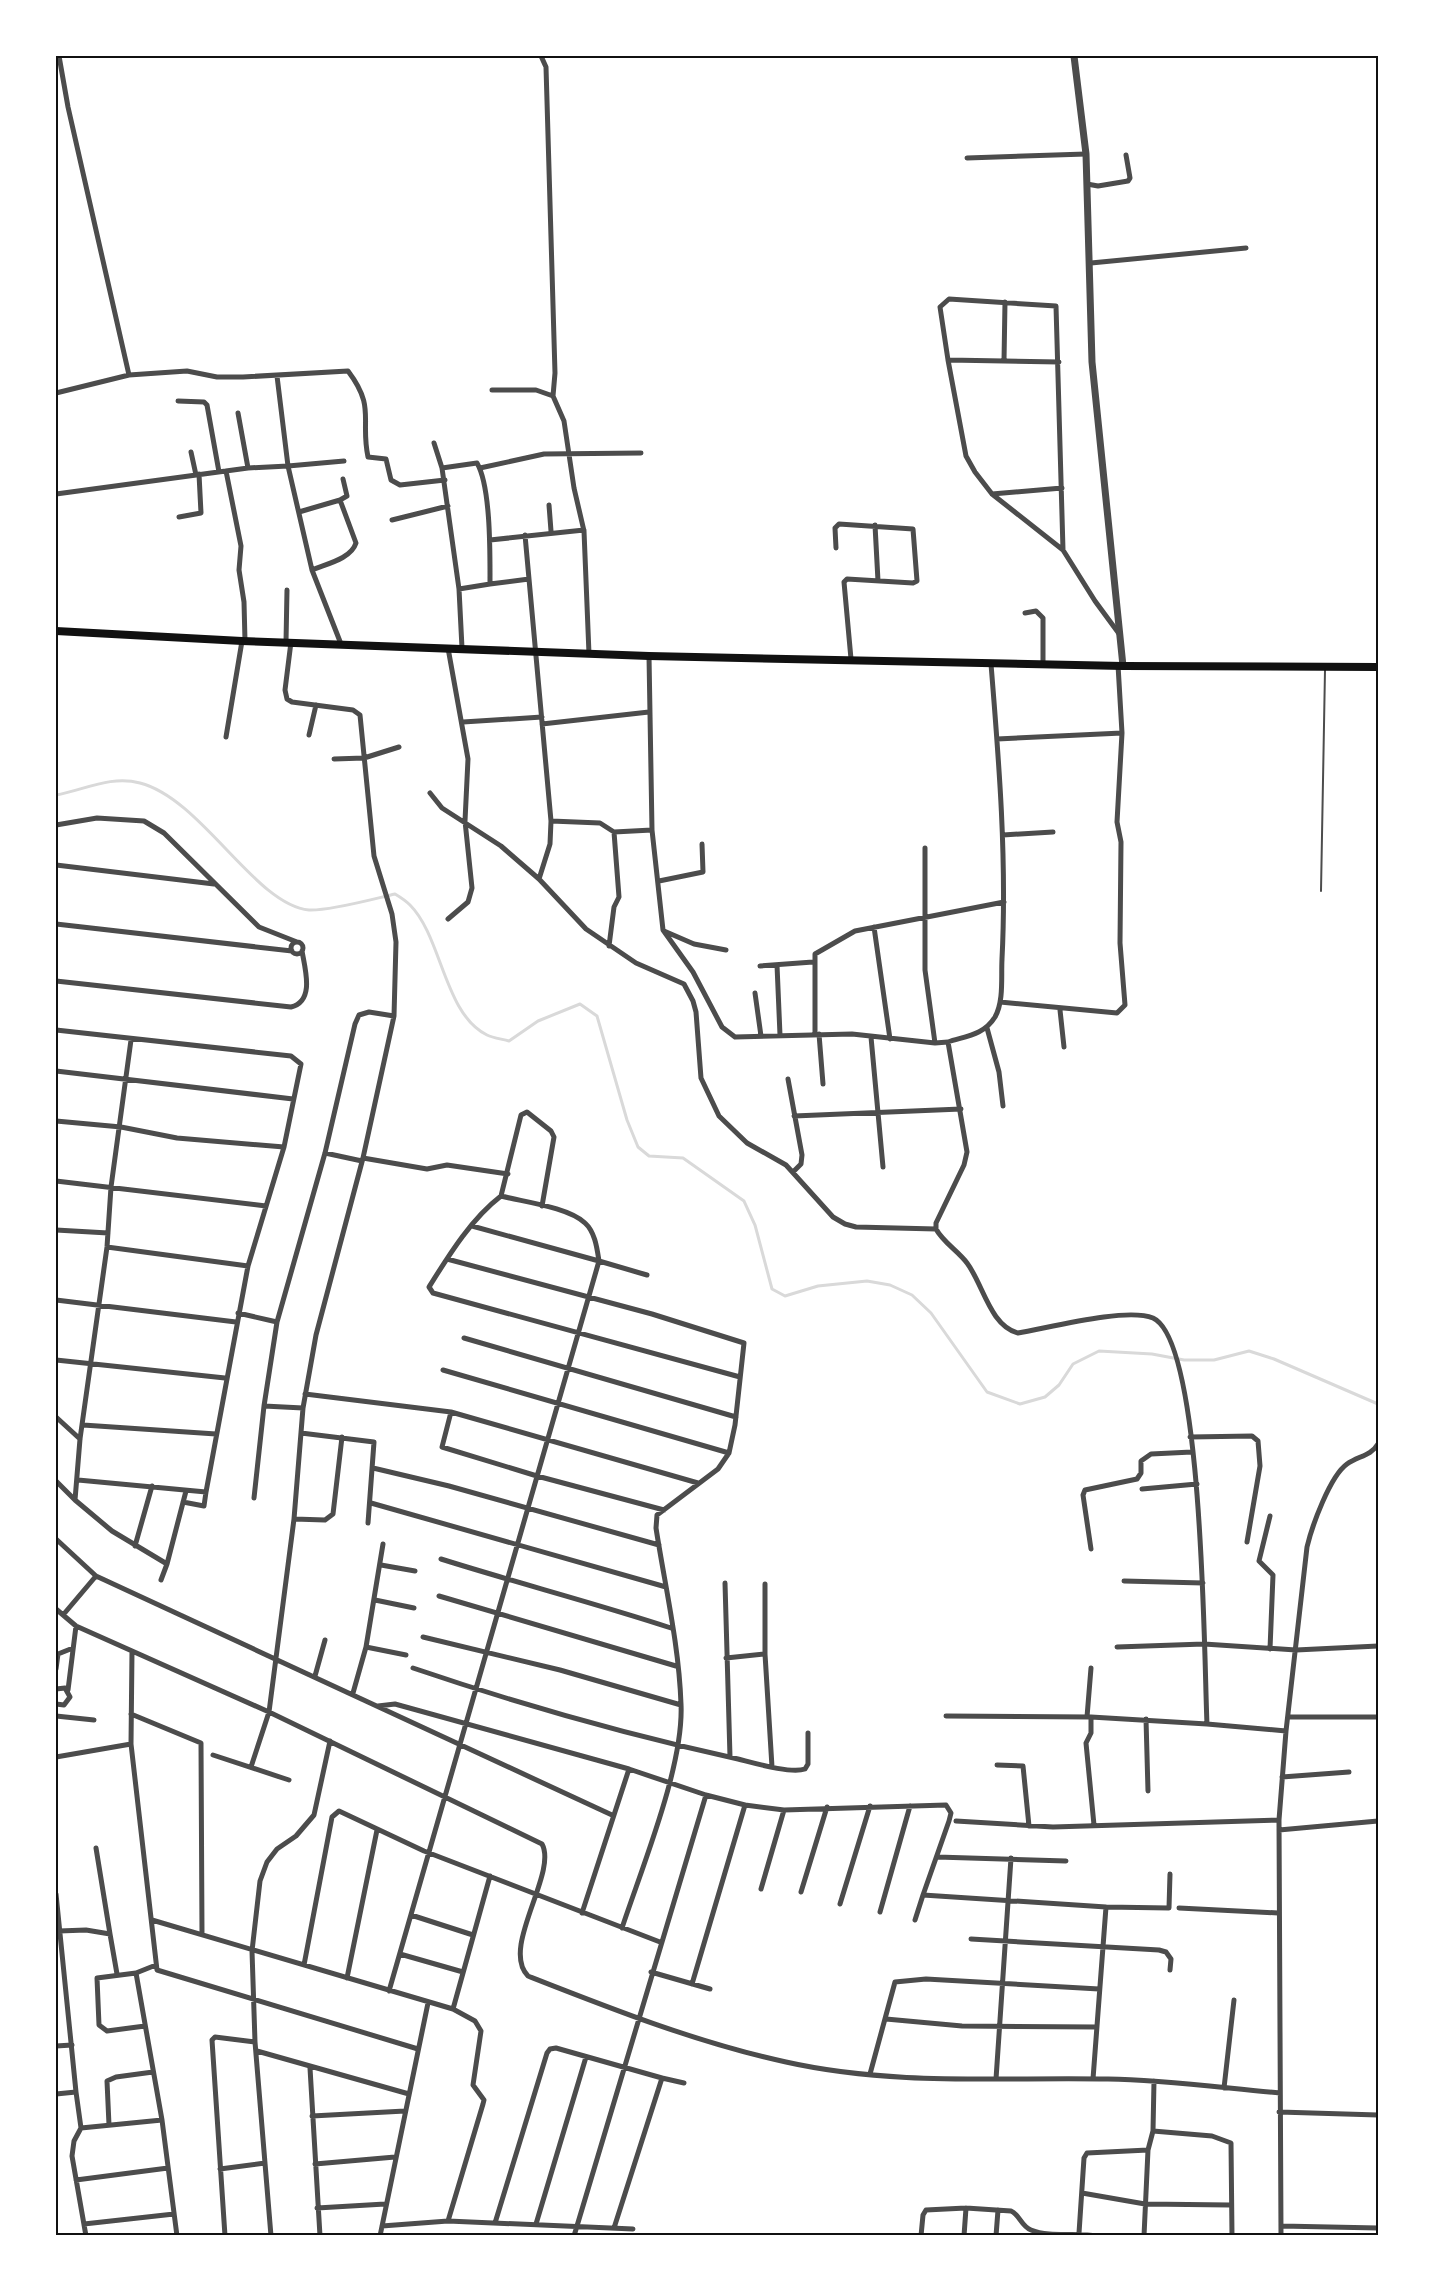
<svg xmlns="http://www.w3.org/2000/svg" width="1434" height="2291" viewBox="0 0 1434 2291" font-family="'Exo 2',sans-serif">
	<style>
		.lines { fill: none; stroke-linecap: round; stroke-linejoin: round }
		.stream { stroke: #d9d9d9; stroke-width: 3 }
		.service { stroke: #4c4c4c; stroke-width: 2 }
		.minor { stroke: #4c4c4c; stroke-width: 5 }
		.tertiary { stroke: #4c4c4c; stroke-width: 7 }
		.primary { stroke: #111; stroke-width: 8 }
		.neatline { fill: none; stroke: #111; stroke-width: 2 }
	</style>
	<rect width="100%" height="100%" fill="#fff"/>
	<g class="lines">
		<!-- stream -->
		<path class="stream" d="M56 795C84 790 111 775 140 783 202 799 255 905 309 910 330 911 373 899 395 894 400 897 406 901 410 905 442 937 444 1014 487 1035 493 1038 502 1039 509 1041L538 1021 580 1004 597 1016 627 1120 638 1147 649 1156 683 1158 744 1201 755 1225 772 1289 785 1296 818 1286 867 1281 890 1285 912 1295 931 1313 987 1392 1020 1404 1045 1397 1059 1385 1073 1364 1099 1351 1152 1354 1184 1360H1214L1249 1351 1274 1359 1378 1404"/>
		<!-- service -->
		<path class="service" d="M1321 891 1325 670"/>
		<!-- minor -->
		<path class="minor" d="M59 56 68 107 129 375
			M541 56 546 67 555 373 553 396 564 421 574 488 584 531 589 654
			M967 158 1086 154
			M1087 184 1098 186 1128 181 1130 178 1126 155
			M1091 263 1246 248
			M948 360 940 307 949 299 1056 306 1063 550
			M1004 361 1005 302
			M1059 362 948 360 966 456 975 472 992 494 1063 550 1095 601 1120 635
			M277 376 288 466 344 461
			M492 390H536L553 396
			M56 393 129 375 187 371 217 377H243L348 371C376 408 360 419 368 457L386 459 391 480 400 485 445 480
			M178 401 204 402 207 405 219 472
			M238 413 248 468
			M434 443 442 468
			M191 452 196 475
			M480 468 544 454 641 453
			M226 471 241 546 239 570 244 602 245 641
			M56 494 248 468 288 466 312 570 341 644
			M992 494 1062 488
			M549 505 551 531
			M299 512 340 500
			M179 517 201 513 199 474
			M392 520 448 506
			M875 525 878 581
			M525 535 551 821 550 844 539 879
			M490 540 584 530
			M836 548 835 528 839 524 913 529 917 581 913 583 847 579 844 582 851 659
			M312 570C326 564 351 559 356 543L340 500 347 496 343 479
			M490 584 529 579
			M459 589 490 584C490 555 491 487 477 463L442 468 459 589 462 648
			M1025 613 1036 611 1043 618V664
			M286 642 287 590
			M291 642 285 690 287 699 292 702 353 710 360 715 374 856 392 914 396 942 394 1016
			M448 648 468 759 465 821 472 888 468 902 448 919
			M649 656 652 830 663 930 693 972 722 1027 735 1037 852 1034 935 1043 948 1042
			M991 664C999 762 1007 860 1002 959 1001 977 1004 1001 995 1017 984 1035 966 1036 948 1042L967 1152 964 1165 936 1223V1229C943 1242 958 1251 967 1263 983 1284 990 1326 1018 1333 1048 1328 1126 1307 1153 1318 1204 1341 1204 1663 1207 1724L1286 1731
			M463 722 542 717
			M542 724 649 712
			M309 735 316 705
			M226 737 242 641
			M997 739 1122 733
			M334 759 364 758 399 747
			M430 793 442 808 501 846 539 879 586 929 636 963 684 984 693 1001 696 1012 701 1078 719 1116 747 1143 786 1165 833 1217 845 1224 856 1227 936 1229
			M551 821 600 823 614 832 652 830
			M56 825 97 818 144 821 164 833 259 927 297 942
			M1003 835 1053 832
			M925 848V970L935 1043
			M56 865 214 884
			M659 881 703 872 702 844
			M56 924 292 951
			M874 927 890 1039
			M664 931 694 944 726 950
			M291 948a6 6 0 1 1 12 0a6 6 0 1 1-12 0Z
			M609 946 614 907 619 897 614 832
			M777 965 780 1035
			M760 966 813 962
			M56 981 291 1007C315 1001 305 969 302 951
			M755 993 761 1036
			M1000 1002 1117 1013 1125 1005 1120 943 1121 842 1117 822 1122 733 1118 665
			M1060 1010 1064 1047
			M987 1028 999 1072 1003 1106
			M56 1030 291 1056 301 1064 284 1147 248 1266 206 1492 78 1480
			M815 1034V954L855 931 1004 902
			M819 1034 823 1084
			M871 1037 883 1167
			M131 1040 111 1187 107 1247 80 1439 75 1500 112 1531 167 1564 186 1491
			M56 1071 293 1099
			M788 1079 802 1155 801 1164 793 1172
			M794 1116 961 1109
			M56 1121 121 1127 177 1138 284 1147
			M325 1153 362 1161
			M363 1158 427 1169 447 1165 508 1174
			M56 1181 266 1206
			M501 1196 521 1115 527 1112 551 1131 554 1137 542 1206
			M472 1226 599 1261C597 1248 595 1232 585 1223 568 1207 524 1202 501 1196 471 1219 449 1255 429 1287L433 1293 740 1377
			M56 1230 108 1233
			M107 1247 248 1266
			M447 1259 652 1314 744 1343 735 1425 729 1453 718 1469 657 1515 656 1528C665 1586 679 1645 681 1704 684 1766 642 1867 622 1928
			M56 1300 236 1322
			M238 1313 277 1322
			M464 1338 736 1417
			M56 1360 225 1378
			M443 1370 729 1453
			M305 1394 451 1412 698 1483
			M264 1406 303 1408
			M451 1412 442 1447 537 1476 664 1510
			M56 1417 80 1439
			M83 1425 216 1434
			M301 1433 374 1442 368 1523
			M1190 1437 1252 1436 1258 1441 1260 1466 1247 1542
			M373 1468 449 1486 659 1545
			M56 1481 75 1500
			M1142 1489 1197 1484
			M254 1498 264 1406 277 1322 325 1153 355 1024 359 1015 369 1012 394 1016 363 1158 316 1335 303 1408 294 1519 325 1520 333 1514 342 1437
			M183 1502 204 1506 206 1492
			M371 1503 666 1587
			M56 1539 96 1576 612 1815
			M135 1546 152 1486
			M1091 1549 1083 1495 1085 1490 1137 1479 1141 1473V1461L1151 1454 1192 1452
			M441 1559C517 1583 595 1603 671 1628
			M381 1565 415 1571
			M161 1580 167 1564
			M1124 1581 1203 1583
			M725 1583 730 1757
			M765 1584V1654L772 1767
			M439 1596 676 1666
			M375 1600 414 1608
			M56 1609 76 1626 269 1712 542 1844C558 1873 500 1948 528 1976 612 2009 698 2043 786 2062 893 2086 1000 2077 1108 2079 1165 2080 1223 2088 1280 2093
			M63 1615 96 1576
			M423 1637 560 1670 681 1705
			M366 1647 406 1655
			M1117 1647 1204 1644 1296 1650 1378 1646
			M1270 1649 1273 1575 1259 1561 1270 1516
			M132 1651 131 1744 157 1970 418 2049
			M726 1658 765 1654
			M413 1668C519 1704 628 1735 738 1759 754 1763 791 1774 805 1769L808 1764V1733
			M56 1669 58 1654 73 1648
			M315 1676 325 1640
			M56 1689 65 1688 70 1697 64 1705 56 1704
			M68 1690 76 1626
			M353 1693 366 1647 383 1544
			M378 1706 395 1704 629 1769
			M131 1714 201 1743 202 1934
			M56 1716 94 1720
			M946 1716 1091 1717 1207 1724
			M1087 1717 1091 1668
			M1091 1717V1733L1086 1743 1094 1825
			M1288 1717H1378
			M1146 1719 1148 1791
			M213 1755 289 1780
			M56 1757 131 1744
			M997 1765 1023 1766 1029 1826
			M251 1767 269 1712 294 1519
			M1282 1777 1349 1772
			M956 1821 1053 1827 1279 1820
			M1279 1830 1378 1821
			M96 1848 110 1934
			M937 1857 1066 1861
			M761 1889 784 1810
			M801 1892 827 1807
			M56 1894 76 2092 56 2094
			M840 1904 870 1806
			M1179 1908 1278 1913
			M880 1912 910 1806
			M582 1913 629 1769 706 1795 745 1805 784 1810 946 1805 951 1813 949 1821 923 1895 1106 1907 1169 1908 1170 1874
			M411 1915 473 1935
			M152 1920 453 2009 475 2021 481 2031 473 2085 484 2100 483 2104 448 2221
			M915 1920 923 1895
			M59 1931 86 1930 110 1934 117 1974
			M971 1939 1159 1950 1166 1952 1171 1959 1170 1970
			M400 1954 463 1972
			M156 1965 136 1973 162 2120 177 2236
			M304 1965 332 1817 339 1811 424 1851 660 1942
			M651 1972 710 1989
			M136 1973 97 1978 99 2025 107 2031 145 2026
			M347 1978 377 1830
			M692 1984 745 1805
			M389 1991 599 1261 647 1275
			M453 2009 490 1876
			M886 2019 962 2026 1097 2027
			M56 2046 72 2045
			M257 2051 409 2094
			M310 2068 320 2236
			M870 2074 895 1982 926 1979 1099 1989
			M662 2078 684 2083
			M996 2079 1011 1858
			M1093 2079 1106 1907
			M1224 2088 1234 2000
			M76 2092 81 2128 74 2141 72 2156 86 2236
			M1279 2112 1378 2115
			M312 2116 405 2111
			M109 2125 107 2081 116 2077 153 2072
			M81 2128 162 2120
			M1153 2131 1212 2136 1231 2143 1232 2236
			M315 2164 395 2157
			M220 2169 265 2163
			M76 2180 168 2168
			M1082 2193 1145 2204 1230 2205
			M317 2208 385 2204
			M495 2223 547 2053 550 2049 556 2048 662 2078 614 2228
			M84 2224 174 2214
			M536 2224 586 2057
			M382 2226 448 2221 633 2229
			M1281 2226 1378 2228
			M1079 2233 1084 2158 1087 2153 1148 2150
			M225 2236 212 2040 215 2037 255 2042
			M271 2236 255 2042 252 1951 260 1881 267 1862 277 1849 296 1836 314 1815 330 1741
			M380 2236 428 2003
			M574 2236 706 1795
			M921 2236 923 2215 926 2210 966 2208 1011 2211C1020 2215 1021 2226 1031 2230 1050 2238 1077 2232 1097 2236
			M964 2236 966 2208
			M996 2236 998 2210
			M1144 2236 1148 2150 1153 2131 1154 2081
			M1281 2236 1279 1820 1286 1731 1307 1547C1312 1526 1330 1476 1347 1464 1358 1456 1371 1456 1378 1444"/>
		<!-- tertiary -->
		<path class="tertiary" d="M1074 56 1086 154 1092 362 1123 666"/>
		<!-- primary -->
		<path class="primary" d="M56 631 242 641 649 656 1123 666 1378 667"/>
	</g>
	<!-- border -->
	<rect width="1434" height="2291" fill="none" stroke="#ffffff" stroke-width="114"/>
	<rect x="57" y="57" width="1320" height="2177" class="neatline"/>
</svg>
